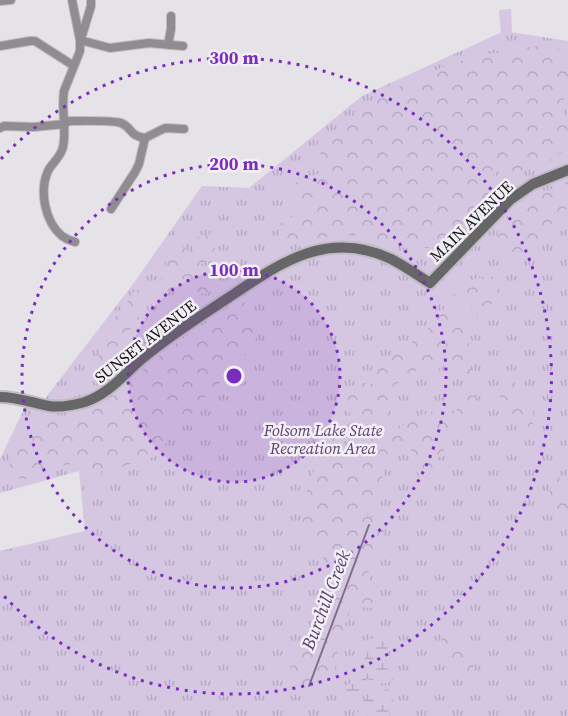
<svg xmlns="http://www.w3.org/2000/svg" width="568" height="716" viewBox="0 0 568 716" font-family="'Source Serif 4',serif">
	<style>
		.grass { fill: url(#grass-tufts) }
		.forest { fill: url(#forest-crowns) }
		.wetland { fill: url(#wetland-marsh) }
		.pitch { fill: #d5c6e2 }
		.lines { fill: none; stroke-linecap: round; stroke-linejoin: round }
		.stream { stroke: #7e6f88; stroke-width: 2 }
		.street-casing { stroke: #bfbdc2; stroke-width: 10 }
		.secondary-casing { stroke: #bfbdc2; stroke-width: 14 }
		.street { stroke: #8f8d90; stroke-width: 8 }
		.secondary { stroke: #666568; stroke-width: 10 }
		.ring { fill: none; stroke: #7b2cbf; stroke-width: 3; stroke-dasharray: 3 6 }
		.labels { text-anchor: middle; stroke-width: 5; stroke-linejoin: round; paint-order: stroke }
		.street-label { font-size: 16px; fill: #141314; stroke: #f2f0f5 }
		.park-label { font-size: 16px; font-style: italic; fill: #5a3d6e; stroke: #f2f0f5 }
		.water-label { font-size: 18px; font-style: italic; fill: #593d6e; stroke: #f2f0f5 }
		.centre { fill: #7b2cbf; stroke: #f2f0f5; stroke-width: 3 }
		.ring-label { font-size: 18px; text-anchor: middle; font-weight: bold; fill: #7b2cbf; stroke: #f2f0f5; stroke-width: 5; stroke-linejoin: round; paint-order: stroke }
	</style>
	<defs>
		<pattern id="grass-tufts" width="24" height="20" patternUnits="userSpaceOnUse" patternTransform="scale(1.5)"><rect width="24" height="20" fill="#d5c6e2"/><path d="M3 7l-1-3M5 7V3M7 7l1-3M15 17l-1-3M17 17v-4M19 17l1-3" fill="none" stroke="#b6a9c1"/></pattern>
		<pattern id="forest-crowns" width="20" height="18" patternUnits="userSpaceOnUse" patternTransform="scale(1.5)"><rect width="20" height="18" fill="#d5c6e2"/><path d="M2 6a3 3 0 1 1 6 0M12 15a3 3 0 1 1 6 0" fill="none" stroke="#b6a9c1"/></pattern>
		<pattern id="wetland-marsh" width="20" height="14" patternUnits="userSpaceOnUse" patternTransform="scale(1.5)"><rect width="20" height="14" fill="#d5c6e2"/><path d="M1 5h8M5 5V1M11 12h8M15 12V8" fill="none" stroke="#b6a9c1"/></pattern>
	</defs>
	<rect width="100%" height="100%" fill="#e5e2e8"/>
	<!-- grass -->
	<path class="grass" d="M504 31 568 41V716H0V551L85 531 79 471 0 493V459L27 403 41 404 133 284 202 186 249 188 362 96Z"/>
	<!-- forest -->
	<path class="forest" d="M538 46 568 50V98H565L560 104 561 110 568 118V148C560 154 551 160 542 164 537 166 532 165 527 167 520 170 517 177 512 181L505 180 499 171 495 172 491 180 490 190 470 225 444 243 427 248 415 249 405 248 361 234 318 238 296 243 283 249 279 247V230L280 224 307 207 306 202 302 199 293 202H287L284 199 287 190 293 184 326 170 328 166C326 157 319 155 316 146L321 138 350 121 364 106 416 77 480 54 507 53 520 48Z
		M568 181V208C557 215 550 227 542 237 539 241 538 246 534 249 530 253 526 253 521 253 506 254 502 246 497 234L500 226 521 203Z
		M213 232H220L225 234V238L217 245 208 260 200 265C201 272 208 282 210 291L206 294C197 294 192 285 182 285 174 286 170 291 163 294 160 295 156 295 153 295L150 292C152 282 159 280 168 275L169 271C160 256 165 241 184 247L187 251 190 252 197 238 201 235H207Z
		M483 277H492C499 284 501 288 499 297 490 307 479 312 485 328L483 330 475 314 470 307 452 293V288L458 283Z
		M136 290H139L140 294 133 306 134 317 147 318 148 321C142 331 131 322 127 337L131 340H134L147 331 153 333C152 337 153 339 150 343 146 347 138 348 132 352 122 359 125 368 111 370L101 362 98 358 102 347 106 342C106 337 105 332 106 327 108 320 114 318 119 314 126 307 128 297 136 290Z
		M239 301C261 304 262 339 248 352 241 358 233 363 226 370 220 377 220 385 215 391 211 395 203 398 198 400 196 409 205 418 197 426L190 427C182 419 164 418 153 421V425C158 428 164 428 170 433 169 446 163 444 155 452 153 455 152 458 149 461H138L120 468 107 467 103 469 98 483 95 485 90 483C88 479 86 473 83 470 70 455 47 473 34 478 30 479 24 479 20 479L11 471 9 459 20 434 36 415 41 413C51 418 61 417 72 415 112 406 124 384 152 361 178 341 206 324 232 305Z
		M449 308C462 308 473 328 470 341 468 348 465 352 467 359 468 364 472 367 473 372L471 376C465 377 453 378 449 371 448 368 449 364 449 361L446 360C441 363 440 370 435 374 430 374 424 370 420 370 415 370 415 373 412 376 406 380 399 381 393 386 393 396 391 419 379 422 376 422 372 421 369 422 363 424 359 431 353 434L349 433 347 429 348 423 351 421V415L346 408C348 395 348 387 361 382L368 384H374L376 382V369L383 357 398 354 408 347 413 341 425 334 438 313 441 310Z
		M515 380V395H525V402H533V428C516 424 500 420 500 399 500 394 502 390 502 385Z
		M468 395C474 395 477 396 479 402L468 418 465 431 463 433 459 434 451 431 444 432V450L434 465 433 478 430 481H426C422 478 416 472 414 467 412 459 415 441 400 451 393 455 391 464 384 469 382 477 381 491 374 498 370 501 366 503 362 507L363 514C372 517 387 521 383 535 381 540 381 537 378 542 373 550 367 569 369 578 370 585 376 589 380 594L379 599 372 608 358 607 352 609C345 618 337 649 336 661 335 666 336 670 334 674 332 682 323 691 316 693 309 694 299 693 294 687 280 672 303 657 308 644 312 632 308 619 312 607 316 598 326 590 328 580 332 560 311 547 305 531 296 504 317 463 328 440L331 438H335L343 445 348 446 359 441 373 439 377 436 387 437 408 422 429 412H437L450 415 456 412 463 397Z
		M558 477 568 483V520H563L557 511 547 504C545 496 552 491 551 482L555 478Z
		M447 628C460 640 471 656 476 673L472 680C459 681 442 668 441 655 441 652 442 648 442 645 443 638 442 633 447 628Z"/>
	<!-- wetland -->
	<path class="wetland" d="M376 634C390 641 390 656 387 669L392 671 394 678C386 688 378 682 367 679 362 686 363 693 355 698L345 696C344 686 357 677 362 668 369 654 358 643 376 634Z
		M389 689 391 691C393 696 395 704 392 709 391 712 389 713 389 716H356C359 699 374 693 389 689Z"/>
	<!-- pitch -->
	<path class="pitch" d="M511 9 512 35H501L499 10Z"/>
	<g class="lines">
		<!-- stream -->
		<path class="stream" d="M309 686 369 525"/>
		<!-- street casing -->
		<g class="street-casing">
			<path id="street" d="M72 0 80 40V51L64 91C61 110 67 129 63 147 61 157 52 163 48 171 39 191 45 222 62 236 66 239 71 241 75 242
				M0 1 11 0
				M81 39 91 6V0
				M80 40 110 48 149 43 183 46
				M168 45 171 29V16
				M0 46 30 41H35L74 66
				M0 128 4 126 34 127 65 124 69 121C80 121 113 120 121 123 132 127 129 136 145 138
				M145 138 165 128 184 129
				M111 209 135 172 139 164 145 138"/>
		</g>
		<!-- secondary casing -->
		<g class="secondary-casing">
			<path id="secondary" d="M0 397C17 397 33 403 49 406 61 408 74 405 85 402 109 394 124 374 143 358 169 336 199 317 228 298 280 263 327 229 391 259 405 266 417 275 430 283L510 200 533 184 568 170"/>
		</g>
		<!-- street -->
		<use href="#street" class="street"/>
		<!-- secondary -->
		<use href="#secondary" class="secondary"/>
	</g>
	<!-- distance rings -->
	<circle cx="234" cy="376" r="106" fill="#7b2cbf" fill-opacity=".12"/>
	<g class="ring">
		<circle cx="234" cy="376" r="106"/>
		<circle cx="234" cy="376" r="212"/>
		<path d="M1 159A318 318 0 1 1 1 593"/>
	</g>
	<g class="labels">
		<!-- street labels -->
		<g class="street-label">
			<text transform="translate(471 221) rotate(-44)" y="6">MAIN AVENUE</text>
			<text transform="translate(145 341) rotate(-38)" y="6">SUNSET AVENUE</text>
		</g>
		<!-- park labels -->
		<g class="park-label">
			<text x="323" y="436">Folsom Lake State<tspan x="323" dy="18">Recreation Area</tspan></text>
		</g>
		<!-- water labels -->
		<g class="water-label">
			<text transform="translate(326 600) rotate(-69)" y="6">Burchill Creek</text>
		</g>
	</g>
	<circle cx="234" cy="376" r="9" class="centre"/>
	<g class="ring-label">
		<text x="234" y="64">300 m</text>
		<text x="234" y="170">200 m</text>
		<text x="234" y="276">100 m</text>
	</g>
</svg>
